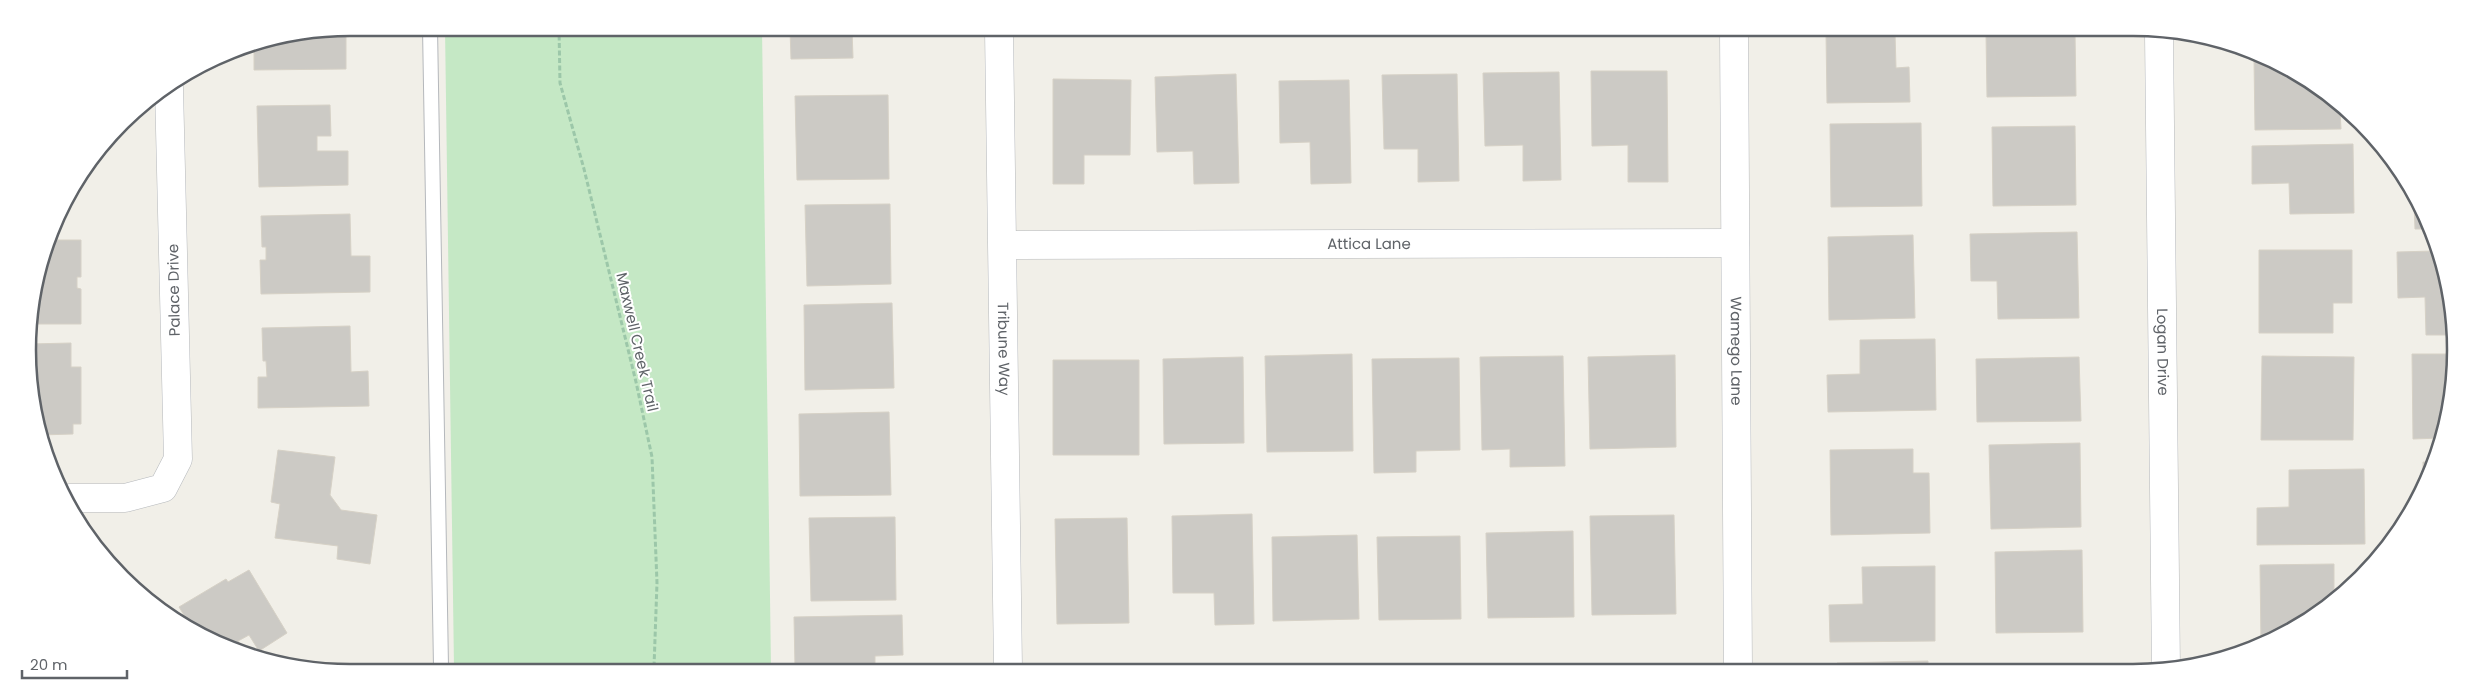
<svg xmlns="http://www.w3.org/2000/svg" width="2483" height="700" viewBox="0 0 2483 700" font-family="Poppins,sans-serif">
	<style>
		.green { fill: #c5e8c5 }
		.building { fill: #cccac5; stroke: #d6d1c6 }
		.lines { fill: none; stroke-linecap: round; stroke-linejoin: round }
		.service-casing { stroke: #b5b8bc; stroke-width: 16 }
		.minor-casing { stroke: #b5b8bc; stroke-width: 29 }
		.path { stroke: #9cc7a9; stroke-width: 3; stroke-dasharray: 5 2.5; stroke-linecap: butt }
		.service { stroke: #fff; stroke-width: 14 }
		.minor { stroke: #fff; stroke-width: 28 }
		.labels { text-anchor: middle; stroke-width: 4; stroke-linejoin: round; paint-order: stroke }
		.street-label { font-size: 15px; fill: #5f6368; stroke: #fff }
		.rim { fill: none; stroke: #5f6368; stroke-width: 2.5 }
	</style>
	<rect width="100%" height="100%" fill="#f1efe8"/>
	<!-- green -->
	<path class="green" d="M445 28 762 29 771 667H454Z"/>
	<!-- building -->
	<path class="building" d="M790 29H889V30H852L853 58 791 59Z
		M1149 30H1235V33H1149Z
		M1826 32 1895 33 1896 68 1909 67 1910 102 1827 103Z
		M1986 33H2075L2076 96 1987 97Z
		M346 34V69L254 70V47L314 35Z
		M2254 58 2312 82 2340 110 2341 129 2255 130Z
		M1591 71H1667L1668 182H1628V145L1592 146Z
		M1559 72 1561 180 1523 181V145L1485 146 1483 73Z
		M1236 74 1239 183 1194 184 1193 151 1157 152 1155 77Z
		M1457 74 1459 181 1418 182V149H1384L1382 75Z
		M1053 79 1131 80 1130 155H1084V184H1053Z
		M1349 80 1351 183 1311 184 1310 142 1280 143 1279 81Z
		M888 95 889 179 797 180 795 96Z
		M330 105 331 136H317V151H348V185L259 187 257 106Z
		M1921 123 1922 206 1831 207 1830 124Z
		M2075 126 2076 205 1993 206 1992 127Z
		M2353 144 2354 213 2290 214 2289 183 2252 184V146Z
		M2414 203 2425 229H2415Z
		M890 204 891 284 807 286 805 205Z
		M350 214 351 256H370V292L261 294 260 260H266V247H262L261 216Z
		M2077 232 2079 318 1998 319 1997 281H1971L1970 234Z
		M1913 235 1915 318 1829 320 1828 237Z
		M52 240H81V277H77V288L81 289V324H29Z
		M2259 250H2352V303H2333V333H2259Z
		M2434 251 2449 287V335H2426L2425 297 2398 298 2397 252Z
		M892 303 894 388 805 390 804 305Z
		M350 326 351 372 368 371 369 406 258 408V377H267L266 361H263L262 328Z
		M1935 339 1936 410 1828 412 1827 375 1860 374V340Z
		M71 343V367H81V424H73V434L39 435 30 344Z
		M1352 354 1353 451 1267 452 1265 356Z
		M2412 354H2449V413L2440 438 2413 439Z
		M1675 355 1676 447 1590 449 1588 357Z
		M1563 356 1565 466 1510 467V449L1482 450 1480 357Z
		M2262 356 2354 357 2353 440H2261Z
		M1243 357 1244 443 1164 444 1163 359Z
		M2079 357 2081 421 1977 422 1976 359Z
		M1459 358 1460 450 1416 451V472L1374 473 1372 359Z
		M1053 360H1139V455H1053Z
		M889 412 891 495 800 496 799 414Z
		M2080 443 2081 527 1991 529 1989 445Z
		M1913 449V473H1929L1930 533 1831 535 1830 450Z
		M278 450 335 457 330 495 341 510 377 515 370 564 337 559 338 546 275 538 280 504 271 502Z
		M2423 462H2431L2423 482Z
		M2364 469 2365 544 2257 545V508L2289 507V470Z
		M1252 514 1254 624 1215 625 1214 593H1173L1172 516Z
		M1674 515 1676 614 1592 615 1590 516Z
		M895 517 896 600 811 601 809 518Z
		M1127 518 1129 623 1057 624 1055 519Z
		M1573 531 1574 617 1488 618 1486 533Z
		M1357 535 1359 619 1273 621 1272 537Z
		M1460 536 1461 619 1379 620 1377 537Z
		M2082 550 2083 632 1996 633 1995 552Z
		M2334 564V596H2341L2275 639 2261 644 2260 565Z
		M1935 566V641L1830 642 1829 605 1863 604 1862 567Z
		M249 570 287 633 259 651 249 635 238 641 244 650 194 631 179 607 226 579 228 582Z
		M902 615 903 655 875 656V667H795L794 617Z
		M1928 661V669H1837V663Z
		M2081 665V670L1997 669V666Z"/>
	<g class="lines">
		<!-- service casing -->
		<g class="service-casing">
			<path id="service" d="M430 28 441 667"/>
		</g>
		<!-- minor casing -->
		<g class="minor-casing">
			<g id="minor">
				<path id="s1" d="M999 30 1008 668"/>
				<path id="s2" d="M1734 32 1738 669"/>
				<path id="s3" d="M2159 34 2166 670"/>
				<path id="s4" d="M1004 245 1735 243"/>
				<path d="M70 498H125L163 488 178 459 169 88"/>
			</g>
		</g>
		<!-- path -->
		<path class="path" d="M559 28 560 83 584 169 636 382 652 457 657 583 654 667"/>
		<!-- service -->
		<use href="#service" class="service"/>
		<!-- minor -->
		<use href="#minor" class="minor"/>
	</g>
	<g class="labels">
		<!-- street labels -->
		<g class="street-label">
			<text dy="5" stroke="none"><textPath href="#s4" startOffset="365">Attica Lane</textPath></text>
			<text transform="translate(174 290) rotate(-91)" y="5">Palace Drive</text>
			<text transform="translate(637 342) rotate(77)" y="5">Maxwell Creek Trail</text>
			<text dy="5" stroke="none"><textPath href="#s1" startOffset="319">Tribune Way</textPath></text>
			<text dy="5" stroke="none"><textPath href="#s2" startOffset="319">Wamego Lane</textPath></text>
			<text dy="5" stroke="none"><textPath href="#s3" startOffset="318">Logan Drive</textPath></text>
		</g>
	</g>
	<!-- crop -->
	<path d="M0 0H2483V700H0ZM350 36H2133A314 314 0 0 1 2447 350V350A314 314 0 0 1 2133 664H350A314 314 0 0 1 36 350V350A314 314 0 0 1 350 36Z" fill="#fff" fill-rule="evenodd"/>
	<path class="rim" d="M350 36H2133A314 314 0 0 1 2447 350V350A314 314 0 0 1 2133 664H350A314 314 0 0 1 36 350V350A314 314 0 0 1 350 36Z"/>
	<!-- scale -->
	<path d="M22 670v8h105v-8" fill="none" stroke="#5f6368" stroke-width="2.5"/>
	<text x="30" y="670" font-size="15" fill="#5f6368" stroke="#ffffff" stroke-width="4" paint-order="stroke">20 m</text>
</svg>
